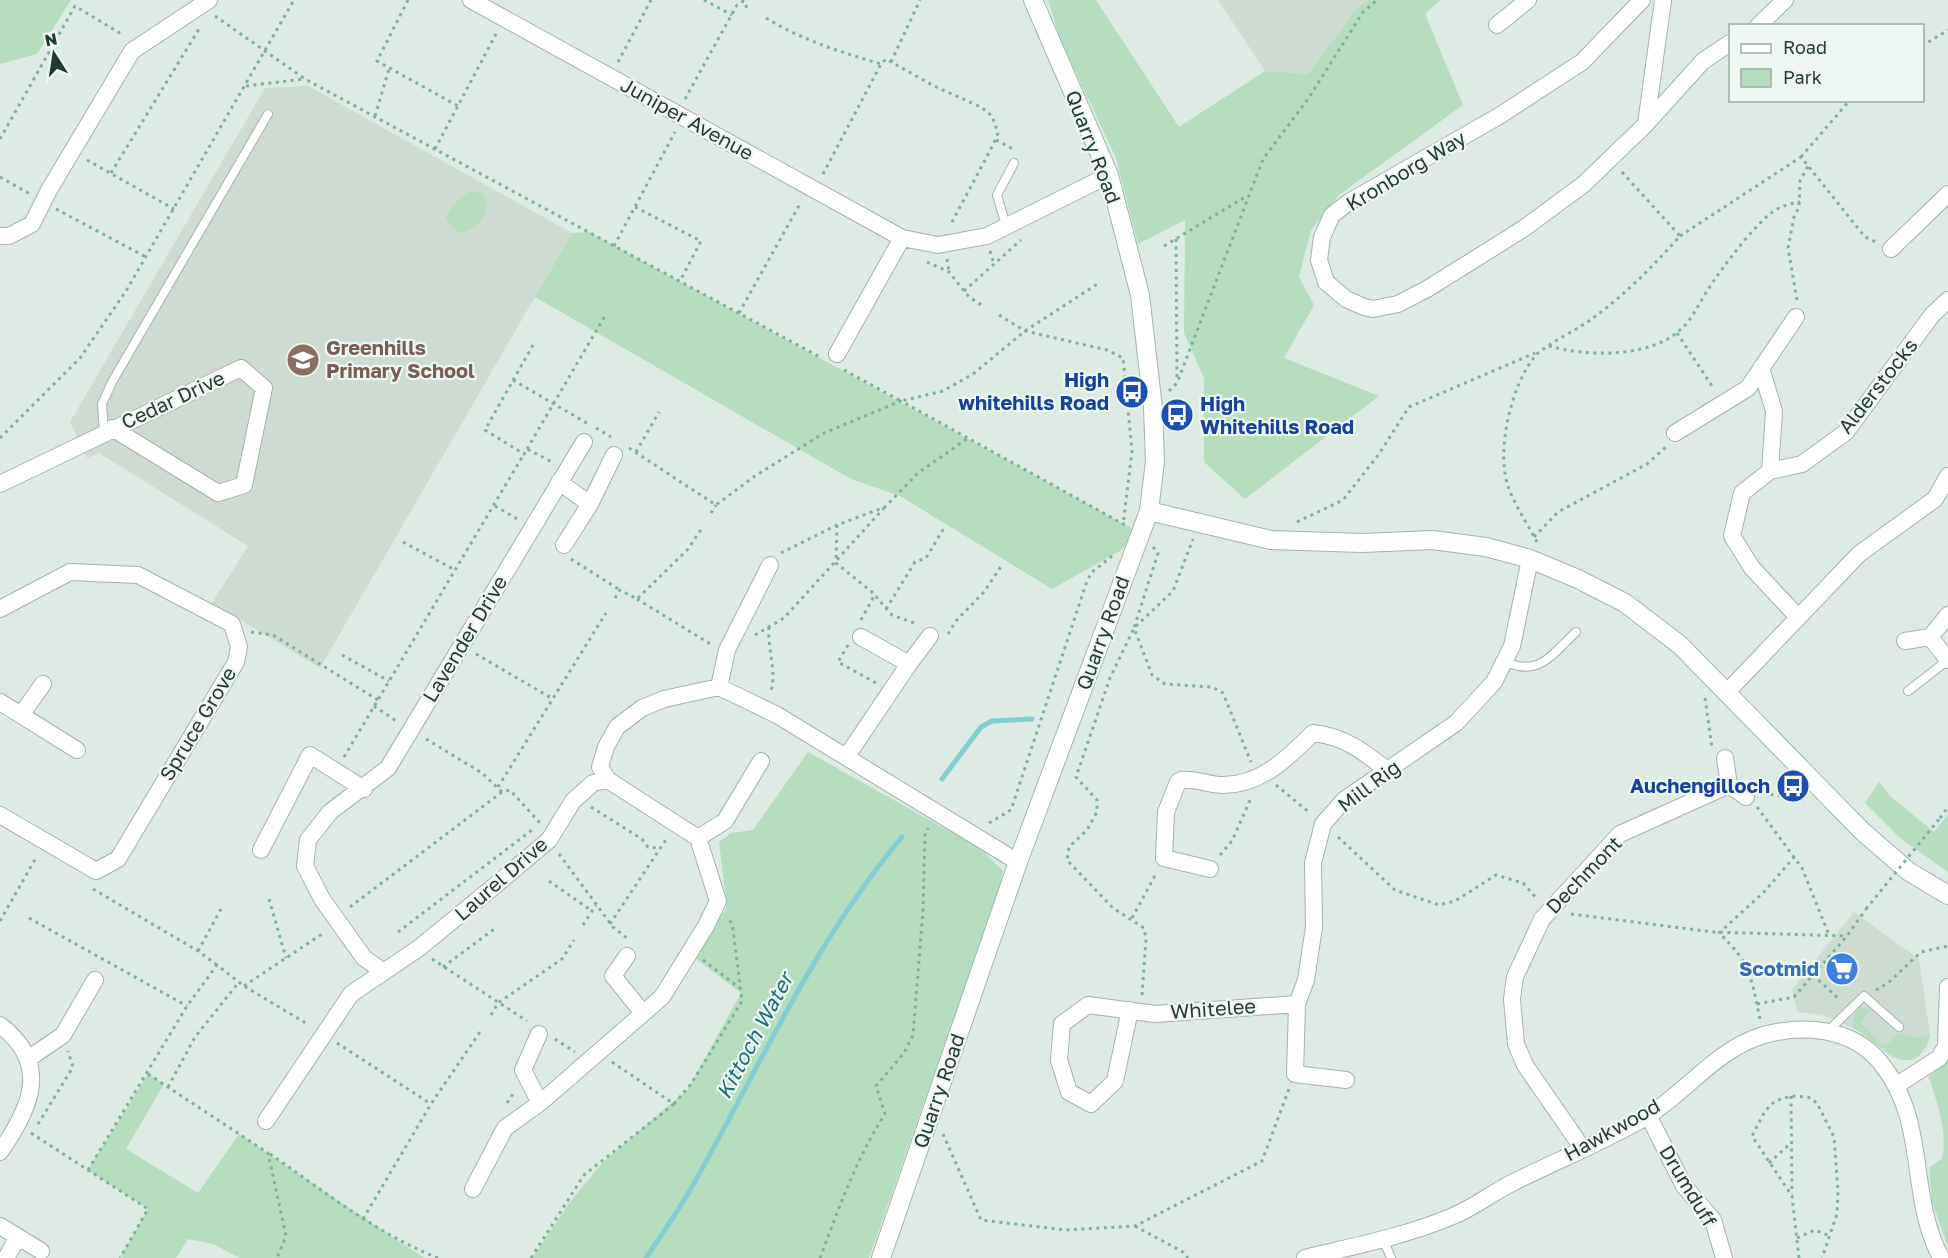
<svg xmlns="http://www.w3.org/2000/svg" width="1948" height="1258" viewBox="0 0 1948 1258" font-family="'Golos Text',sans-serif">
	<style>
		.built { fill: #cddbd3 }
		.green { fill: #b6ddbe }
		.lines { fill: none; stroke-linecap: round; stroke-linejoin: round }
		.stream { stroke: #83cdd3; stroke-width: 5 }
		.lane-casing { stroke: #a1b3ab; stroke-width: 10 }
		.street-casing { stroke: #a1b3ab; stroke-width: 18 }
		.secondary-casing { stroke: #9db7ac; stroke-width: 20 }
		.path { stroke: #7db09c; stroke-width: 3; stroke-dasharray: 3 4.5; stroke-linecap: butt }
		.lane { stroke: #fff; stroke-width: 8 }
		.street { stroke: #fff; stroke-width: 16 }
		.secondary { stroke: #fff; stroke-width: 18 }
		.path-bridge { stroke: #7db09c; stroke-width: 3; stroke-dasharray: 3 4.5; stroke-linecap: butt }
		.labels { text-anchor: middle; stroke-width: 4.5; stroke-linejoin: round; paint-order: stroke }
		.street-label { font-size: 20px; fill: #1f3b32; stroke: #eff7f2 }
		.education-label { font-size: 20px; font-weight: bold; fill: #785e54; stroke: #eff7f2; text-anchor: start }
		.transit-label { font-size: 20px; font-weight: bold; fill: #164399; stroke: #eff7f2; text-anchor: end }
		.shop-label { font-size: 20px; font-weight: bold; fill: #366cbe; stroke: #eff7f2; text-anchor: end }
		.water-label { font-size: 21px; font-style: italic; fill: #177079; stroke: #eff7f2 }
	</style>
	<rect width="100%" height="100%" fill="#deebe4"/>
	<!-- built -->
	<path class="built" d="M1218 0H1368L1356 9 1308 74 1265 71Z
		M308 86 572 233 320 668 212 603 248 546 99 453 87 458 70 422 265 88Z
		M1854 912 1919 959 1930 1034 1927 1047 1914 1057 1900 1060 1890 1056 1858 1030 1823 1015 1797 1012 1792 989Z"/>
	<!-- green -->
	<path class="green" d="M0 0H71L37 54 0 64Z
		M1048 0H1096L1179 127 1265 71 1308 74 1356 9 1368 0H1440L1425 14 1463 105 1339 195 1311 230 1299 277 1314 305 1284 358 1379 396 1245 499 1204 462V378L1184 333 1185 220 1138 244 1116 158 1061 41Z
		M472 190 484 195C492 215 478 229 459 233L445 219 454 204Z
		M589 232 1140 533 1120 551 1052 589 900 496 851 479 535 297 572 233Z
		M808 752 981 849 1003 871 1000 887 869 1258H532L570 1202 603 1162 688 1089 741 993 695 958 727 907 719 842 731 833 753 830Z
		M1879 782 1890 796 1934 832 1948 814V872L1900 838 1865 803Z
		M1860 1007 1871 1010 1861 1023 1883 1045 1888 1044 1899 1033 1917 1038 1930 1034C1915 1091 1876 1038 1852 1028L1855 1014Z
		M1948 1056V1247L1932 1201 1929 1167 1942 1159C1948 1131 1937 1103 1929 1077Z
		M148 1074 164 1084 126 1149 198 1193 239 1134 424 1258H240L213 1244 188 1239 176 1258H120L148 1209 88 1170Z"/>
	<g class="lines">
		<!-- stream -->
		<path class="stream" d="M942 779 981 727 992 721 1032 719
			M646 1258C662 1234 679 1210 693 1185 761 1065 813 943 902 837"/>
		<!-- lane casing -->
		<g class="lane-casing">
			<path id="lane" d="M1006 226 997 195 1014 163
				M104 432 102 404 112 382 268 114
				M1504 661C1539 678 1551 655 1576 632
				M1908 691 1948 660
				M1829 1030 1864 996 1899 1027
				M1383 1239 1391 1258"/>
		</g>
		<!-- street casing -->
		<g class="street-casing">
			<path id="street" d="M471 0 902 238 837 354
				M1642 0 1582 62 1499 116 1349 202 1332 215 1322 237 1319 260 1326 282 1346 299 1364 307 1373 309 1398 304 1427 289 1523 229 1584 184 1646 124 1703 61 1730 43
				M1497 25 1528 0
				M1758 26 1785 0
				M1646 124 1663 0
				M0 236H9L32 224 49 190 132 51 209 0
				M902 238 938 245 987 236 1109 175
				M1891 249 1948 194
				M1761 368 1774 411 1770 471
				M1675 433 1748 388 1796 317
				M559 482 590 504 564 545
				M0 484 241 368 264 388 244 485 218 493 112 428
				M590 504 614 455
				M0 609 70 572 138 575 232 624 239 647 236 662 118 859 96 871 0 815
				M1797 616 1752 568 1732 536 1742 493 1770 471 1802 464 1846 432 1932 315 1948 300
				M1930 637 1948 660
				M1905 641 1930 637 1948 615
				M909 664 930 636
				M719 687 727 650 770 565
				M1728 691 1859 554 1935 499 1948 476
				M0 702 77 750
				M21 715 43 684
				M847 756 909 664 861 637
				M1725 758 1729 785 1746 797
				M698 838 725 821 761 761
				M261 850 310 755 364 789
				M1210 869 1164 858 1166 812 1178 782 1181 780C1195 778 1208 785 1223 785 1261 785 1288 758 1313 733 1344 736 1364 752 1387 770
				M627 956 613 976 643 1013
				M384 972 364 958 322 899 305 866 308 840 330 812 388 768 584 442
				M1130 1010 1115 1081 1091 1104 1069 1092 1059 1060 1062 1024 1088 1005 1155 1014 1297 1004
				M0 1025C51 1064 31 1108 0 1152
				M539 1034 523 1070 540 1103
				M28 1059 63 1035 95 980
				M1346 1080 1295 1074 1297 1004 1306 980 1314 927 1313 863 1323 824 1344 800 1456 723 1494 682 1512 646 1530 559
				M1897 1085 1939 1058 1946 1046 1948 987
				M1648 1115 1684 1186 1713 1220 1724 1258
				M266 1121 351 994 419 948 485 894 549 840 573 801 593 783 608 780 600 767 606 747 617 727 642 708 664 699 719 687 777 715 1018 862
				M1583 1149 1525 1065 1516 1044 1512 999 1515 977 1542 919 1620 834 1729 785
				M473 1189 505 1128 540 1103 662 997 706 926 718 901 698 838 608 780
				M0 1226 41 1251
				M6 1258 18 1237
				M1305 1258C1354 1246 1406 1236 1453 1216 1473 1208 1492 1193 1512 1183 1556 1161 1603 1142 1646 1117 1687 1092 1716 1049 1764 1035 1804 1024 1852 1028 1880 1062 1929 1121 1907 1193 1941 1258"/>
		</g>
		<!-- secondary casing -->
		<g class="secondary-casing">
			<path id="secondary" d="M1149 511 1271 540 1362 543 1432 540 1486 547 1530 559 1578 579 1625 603 1680 645 1862 831 1908 871 1948 895
				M881 1258 1018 862 1149 511 1155 461 1153 408 1140 295 1109 175 1033 0"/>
		</g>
		<!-- path -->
		<path class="path" d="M408 0 377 61 458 106
			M704 0 732 15
			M743 0 742 4 751 9
			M215 16 305 79 820 357
			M766 18C802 40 840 52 881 64L886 59 934 86 981 107 992 116 998 133 993 145 951 224
			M1922 46 1948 30
			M618 62 651 0
			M891 62 920 0
			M246 86 304 79
			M685 99 737 5 742 4
			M375 116 389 69
			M0 139 75 6 123 35
			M996 140 1015 150
			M435 149 496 34
			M1801 157 1850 100
			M87 160 174 209
			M111 173 199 29
			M823 174 881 64
			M0 177 30 194
			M635 207 701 241 680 281
			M56 209 146 257
			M1680 236 1801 157 1865 237 1876 242
			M1176 239 1177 381
			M614 246 675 132
			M1164 246 1245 197
			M990 251 994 264
			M947 259 949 272
			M927 262 949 272 969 297 983 306
			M964 291 1021 240
			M1797 300 1788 248 1794 217 1799 207 1800 181 1808 166
			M739 313 801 202
			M999 315 1025 331 1107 350 1123 358 1132 451 1123 525
			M1677 333 1714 389
			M533 345 485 430 524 454 527 449 552 462
			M1549 346C1586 357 1652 358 1681 329 1692 320 1699 303 1707 291 1720 271 1733 254 1748 236 1766 217 1773 206 1800 202
			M844 370 901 401 943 391 973 374 1025 331 1099 283
			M513 380 590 425
			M1169 391 1177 383 1263 159 1308 99 1363 12 1377 0
			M596 428 611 437
			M0 438 80 358 126 291 294 0
			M629 448 716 505 755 476 824 433 901 401 1125 525
			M527 449 606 314
			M636 452 659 412
			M495 506 519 520
			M711 513 716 505
			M1297 522 1343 500 1379 454 1409 407 1535 353
			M837 525 836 563 872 592 892 615 917 624
			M1534 537 1558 512 1647 464 1667 446
			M403 542 455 570
			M1537 542C1528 525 1516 507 1509 489 1495 453 1511 384 1536 355 1542 347 1582 327 1593 318 1626 294 1653 266 1680 236L1621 171
			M1153 547 1158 553 1134 628 1152 675 1165 684 1212 687 1223 693 1251 762
			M781 553 837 525 885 507 918 473 968 438
			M571 559 620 590
			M615 598 620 590 637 599 688 549 702 528
			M637 599 712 645
			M886 609 915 562 926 558 944 528
			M861 620 874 596
			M769 627C767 650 778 674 770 693
			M251 632 273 635 378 700
			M948 634 956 621 984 592 1002 565
			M755 635 784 618 884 508
			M848 645 838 662 876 683
			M476 654 553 699
			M342 655 389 681
			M1705 698 1712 748
			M374 706 398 722
			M426 739 482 773 502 792 510 790 540 823
			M344 757 524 454
			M1276 785 1310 813
			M498 787 606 613
			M1763 793 1806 800
			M591 807 642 839 648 847 660 848
			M1757 807 1802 868 1829 935
			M1940 818 1948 807
			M989 823 1011 810 1086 584 1091 573 1112 556
			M1338 837 1395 890 1439 905 1455 901 1496 875 1523 883 1537 899
			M559 854 613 927 628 939
			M1220 855 1232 841 1251 798
			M549 881 592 911
			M93 889 198 951 217 965
			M269 899 286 958
			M350 907 502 792
			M1571 914 1713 932 1847 936
			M29 918 187 1006
			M1132 918 1157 872
			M0 921 37 856
			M610 924 667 838
			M583 925 596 905
			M398 932 532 830
			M198 951 221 909
			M432 959 527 1021
			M703 960 741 989
			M443 967 497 927
			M1813 975 1840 1000
			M244 986 325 932
			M1876 990 1888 983 1921 952 1948 946
			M1142 995 1146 939 1144 928 1113 908 1067 860 1069 847 1087 830 1097 812V800L1076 777 1110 678 1134 628 1173 591 1193 539
			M1757 1004 1794 997 1847 936 1866 909
			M491 1015 498 1003 562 959 574 940
			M1760 1019C1751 977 1751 963 1719 933L1764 892 1795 856
			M555 1039 575 1052
			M337 1043 431 1104
			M148 1074 268 1153 286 1236 277 1258
			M168 1087 195 1037 239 982
			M1791 1096 1792 1194
			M507 1103 515 1091
			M674 1104 691 1084 742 1001 733 929 729 917
			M38 1124 73 1067 68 1051
			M31 1133 148 1209 120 1258
			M943 1134 981 1220 1066 1230 1135 1226 1262 1161 1289 1089
			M270 1154C324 1191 377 1234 438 1258
			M1769 1163 1792 1142
			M88 1170 187 1006 217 965 244 986 309 1025
			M363 1219 431 1104 482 1029
			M1135 1226 1183 1252 1188 1258
			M1797 1238 1815 1230 1830 1236
			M531 1258 584 1175 674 1104 612 1062
			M820 1258C839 1208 856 1159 885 1114L876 1086 904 1053 913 1035 923 910 925 835 928 828
			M1799 1258 1792 1196 1752 1136 1765 1111 1775 1101 1791 1096 1808 1097 1817 1103 1834 1137 1838 1191 1837 1214 1822 1258"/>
		<!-- lane -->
		<use href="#lane" class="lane"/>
		<!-- street -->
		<use href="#street" class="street"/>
		<!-- secondary -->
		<use href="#secondary" class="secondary"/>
		<!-- path-bridge -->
		<path class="path-bridge" d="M1866 909 1940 818"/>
	</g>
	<!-- icons -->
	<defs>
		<g id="school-disc" transform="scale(1.725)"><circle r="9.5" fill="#8d6e63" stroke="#eff7f2"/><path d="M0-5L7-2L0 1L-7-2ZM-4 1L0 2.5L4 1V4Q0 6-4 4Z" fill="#fff"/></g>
		<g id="bus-disc" transform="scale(1.725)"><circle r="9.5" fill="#1a4fb4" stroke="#eff7f2"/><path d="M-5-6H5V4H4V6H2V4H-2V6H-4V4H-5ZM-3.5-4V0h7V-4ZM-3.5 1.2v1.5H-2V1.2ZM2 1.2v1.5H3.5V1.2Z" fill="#fff"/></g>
		<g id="supermarket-disc" transform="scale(1.725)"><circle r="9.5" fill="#3f7fe0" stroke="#eff7f2"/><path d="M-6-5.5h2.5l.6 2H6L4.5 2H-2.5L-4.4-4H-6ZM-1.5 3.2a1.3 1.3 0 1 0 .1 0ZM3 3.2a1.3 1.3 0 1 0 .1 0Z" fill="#fff"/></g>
	</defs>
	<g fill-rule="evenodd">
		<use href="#school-disc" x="303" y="360"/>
		<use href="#bus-disc" x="1132" y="392"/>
		<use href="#bus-disc" x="1177" y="415"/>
		<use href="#bus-disc" x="1793" y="786"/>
		<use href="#supermarket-disc" x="1842" y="969"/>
	</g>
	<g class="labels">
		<!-- street labels -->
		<g class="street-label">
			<text transform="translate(687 119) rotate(29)" y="7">Juniper Avenue</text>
			<text transform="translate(1093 147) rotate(69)" y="7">Quarry Road</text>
			<text transform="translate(1406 171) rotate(-31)" y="7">Kronborg Way</text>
			<text transform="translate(1878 386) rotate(-52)" y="7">Alderstocks</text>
			<text transform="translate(173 400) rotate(-25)" y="7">Cedar Drive</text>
			<text transform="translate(1103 633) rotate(-70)" y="7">Quarry Road</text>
			<text transform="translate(465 639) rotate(-59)" y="7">Lavender Drive</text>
			<text transform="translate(198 724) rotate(-59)" y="7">Spruce Grove</text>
			<text transform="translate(1369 786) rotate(-37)" y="7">Mill Rig</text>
			<text transform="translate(1584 875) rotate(-46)" y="7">Dechmont</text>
			<text transform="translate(501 879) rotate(-41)" y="7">Laurel Drive</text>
			<text transform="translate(1213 1009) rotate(-4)" y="7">Whitelee</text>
			<text transform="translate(939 1091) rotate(-71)" y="7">Quarry Road</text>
			<text transform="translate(1612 1130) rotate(-29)" y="7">Hawkwood</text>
			<text transform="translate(1688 1186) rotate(59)" y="7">Drumduff</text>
		</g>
		<!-- education labels -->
		<g class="education-label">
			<text x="326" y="355">Greenhills<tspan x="326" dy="23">Primary School</tspan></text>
		</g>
		<!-- transit labels -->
		<g class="transit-label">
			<text x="1109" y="387">High<tspan x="1109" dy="23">whitehills Road</tspan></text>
			<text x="1200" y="411" text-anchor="start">High<tspan x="1200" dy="23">Whitehills Road</tspan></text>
			<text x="1770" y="793">Auchengilloch</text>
		</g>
		<!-- shop labels -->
		<g class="shop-label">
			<text x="1819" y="976">Scotmid</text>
		</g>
		<!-- water labels -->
		<g class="water-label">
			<text transform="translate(755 1036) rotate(-62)" y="7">Kittoch Water</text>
		</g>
	</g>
	<!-- legend -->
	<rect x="1729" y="24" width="195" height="78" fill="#eff7f2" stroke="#9caca5" stroke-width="1.5"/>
	<rect x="1741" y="44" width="30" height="9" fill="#ffffff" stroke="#9caca5" stroke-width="1.5"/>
	<text x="1783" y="54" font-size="18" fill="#1f3b32">Road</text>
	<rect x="1741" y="69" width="30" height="18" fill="#b6ddbe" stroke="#9caca5" stroke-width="1.5"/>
	<text x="1783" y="84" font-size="18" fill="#1f3b32">Park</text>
	<!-- north arrow -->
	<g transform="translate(54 54) rotate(348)" stroke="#eff7f2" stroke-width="4.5" paint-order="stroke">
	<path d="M0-4.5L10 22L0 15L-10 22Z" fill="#1f3b32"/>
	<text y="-9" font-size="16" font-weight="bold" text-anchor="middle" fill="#1f3b32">N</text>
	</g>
</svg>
